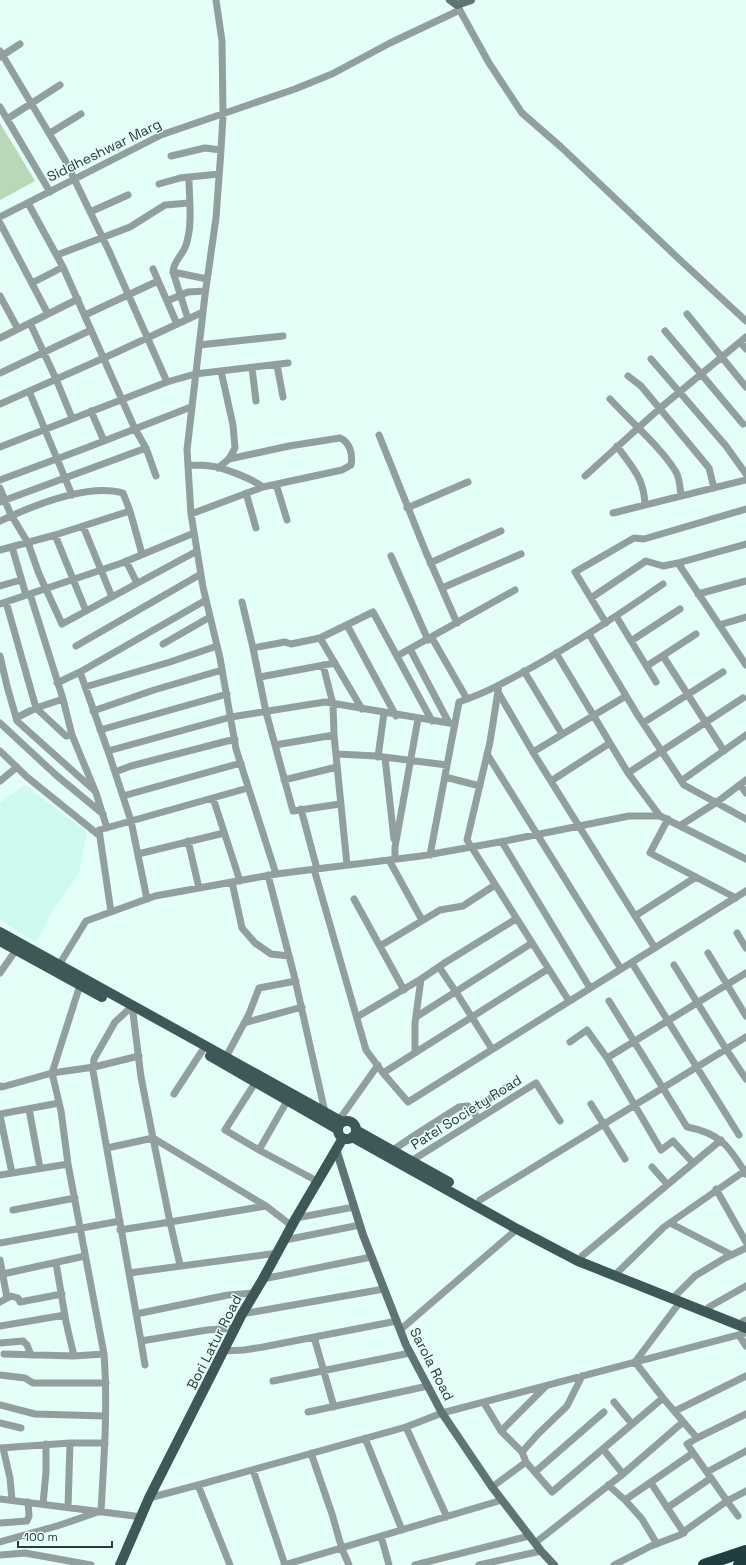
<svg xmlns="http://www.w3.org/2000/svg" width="746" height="1565" viewBox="0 0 746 1565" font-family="'Space Grotesk',sans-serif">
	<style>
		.built { fill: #cef9f0 }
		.green { fill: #b8d8b7 }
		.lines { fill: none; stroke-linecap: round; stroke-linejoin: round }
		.street { stroke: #919f9f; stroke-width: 7 }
		.secondary { stroke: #607475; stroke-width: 8 }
		.primary { stroke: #3e5757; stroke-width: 10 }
		.highway { stroke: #203e3f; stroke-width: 12 }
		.labels { text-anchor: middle; stroke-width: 3; stroke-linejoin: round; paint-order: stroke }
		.street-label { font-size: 14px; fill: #2c3936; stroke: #e4fef8 }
	</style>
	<rect width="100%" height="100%" fill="#e4fef8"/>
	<!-- built -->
	<path class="built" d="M25 785 87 832 79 873 54 908 36 942 0 920V803Z"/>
	<!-- green -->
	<path class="green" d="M0 123 35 181 0 200Z"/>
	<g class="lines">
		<!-- street -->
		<path class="street" d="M216 0 222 41 223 115 221 150 216 218 205 295 187 450 191 514 203 587 220 658 236 749 276 874
			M458 7 489 63 522 113 561 147 680 260 746 321
			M0 51 65 160 109 251 167 382 0 447
			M0 57 20 44
			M0 107 50 192
			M7 119 60 85
			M50 133 81 114
			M171 156 205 148 221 150
			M159 184 180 178 189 177
			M28 203 63 267 135 429 146 448 156 476
			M90 212 128 195
			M0 217 161 135 295 89 332 74 390 43 460 10
			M0 223 48 314
			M57 255 130 227 165 205 189 203
			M153 269 177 324
			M173 272 207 279
			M32 283 63 267
			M0 296 18 329
			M167 301 188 292 205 291
			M687 314 746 387
			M85 315 158 281
			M188 319 173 272C173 261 183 255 186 245 193 224 189 199 189 177L219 174
			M30 323 56 379 72 418
			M665 331 743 424
			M0 338 78 299
			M740 342 746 349
			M199 345 283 336
			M651 359 726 446 746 474
			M277 365 283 397
			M252 368 256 401
			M0 373 91 330
			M628 376 641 386 700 457 709 468 714 488
			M167 382 195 374 288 363
			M29 391 72 495
			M610 399C630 421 661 447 676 472 680 479 680 488 681 496
			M0 404 115 353 203 312
			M91 411 104 441
			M379 435 425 550 457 623
			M617 446C632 468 644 477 645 505
			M188 465C195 465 203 465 210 466 222 467 253 479 263 487
			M218 468 229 459 235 448 233 425 221 371
			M585 476 659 409 746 337
			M0 480 86 448 191 407
			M276 484 287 520
			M0 488 10 513 28 543 39 574 62 624 197 551
			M246 493 256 528
			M0 502 146 448
			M407 508 468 482
			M613 513 746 480
			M191 514 263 487 342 470 351 465C353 455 350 442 340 438L289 446 229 459
			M0 521C32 506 88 483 123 493L130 511
			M83 526 112 597
			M55 535 86 611
			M746 544 678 563 746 665
			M12 547 26 595
			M0 550 55 535 130 511 142 554
			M391 556 428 640
			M126 561 137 583
			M430 563 501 531
			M0 586 21 580
			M442 588 521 554
			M30 594 63 699 72 735 96 793 107 828
			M698 594 746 581
			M591 598 646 561 663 566 678 563
			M6 602 36 708 66 736 72 735
			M242 602 253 648
			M0 604 122 563 194 533
			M616 616 656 682
			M606 623 575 572 634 538 644 539 746 509
			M347 625 396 716
			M719 625 746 617
			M589 634 637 714 684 785 746 819
			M320 638 373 612 432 721
			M432 638 467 699
			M631 641 680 609
			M163 644 210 617
			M76 646 201 574
			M410 649 449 723
			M556 653 628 773 660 816
			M0 656 7 686 17 721 95 791
			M397 656 515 590
			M663 656 724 751
			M323 665 333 704 334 735 347 865
			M647 666 696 634
			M524 671 562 734
			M80 672 109 754 131 821 147 899
			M260 677 335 663
			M57 683 80 672 206 600
			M499 685 490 742 467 840 569 1001
			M85 687 170 662 217 646
			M498 692 534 754 655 948
			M93 711 154 690 222 670
			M16 718 36 708 63 699
			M0 723 56 775 103 814
			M643 723 723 672
			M100 730 227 694
			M275 745 334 735
			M0 751 27 777 100 836
			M108 751 231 717 325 702 455 724
			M533 752 626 696
			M337 754 376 756 447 765
			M487 754 621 969
			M378 757 384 713
			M385 758 394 839
			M115 772 131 766 235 739
			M628 773 743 698
			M445 777 480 786
			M284 780 337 767
			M0 781 17 767
			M551 781 610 743
			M681 781 746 735
			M740 785 746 793
			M123 796 241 763
			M213 798 240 881
			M340 804 293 811 266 712 253 648 285 642 291 644 320 638 362 709
			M301 809 317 869
			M668 819 650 853 736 898
			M681 825 717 802 746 780
			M188 841 199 888
			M502 842 590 988
			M138 854 224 833
			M430 855 459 702C473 697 486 692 499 685 556 656 610 621 663 584
			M395 859V847L418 719
			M389 860 422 920
			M314 869 366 1050 383 1073
			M268 875 294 975 325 1112
			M232 882 242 928 255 943 271 954 289 956
			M354 899 404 990
			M111 912 99 830 248 788
			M635 916 696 877
			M737 933 746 948
			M380 946 440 910 463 906 495 885
			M708 953 746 1016
			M632 963 739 1135
			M59 965 86 921 155 896 276 874 421 856 505 841 629 816H660L746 859
			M674 965 726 1049 746 1079
			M439 967 456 992 492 1049
			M548 969 383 1073 408 1102 746 891
			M0 973 16 950
			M609 1001 687 1127C720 1133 729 1146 746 1174
			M128 1010 115 1022 94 1059 93 1071 129 1273 278 1253
			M133 1013 141 1077 153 1138 266 1206 292 1226
			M357 1017 421 979
			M416 1017 532 943
			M244 1023 302 1007
			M570 1042 587 1030 607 1058 661 1150 673 1141 693 1163
			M415 1053V1023L421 979 446 962 516 919
			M226 1057 249 1014 259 988 296 981
			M607 1058 746 973
			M255 1083 225 1130 259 1150
			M0 1086 2 1087 52 1073 94 1067 139 1056
			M174 1094 202 1051
			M287 1101 259 1150 317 1181
			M591 1104 625 1159
			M29 1109 40 1168
			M472 1111 505 1088
			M0 1114 59 1103
			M0 1116 12 1173
			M339 1120 378 1065
			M107 1148 153 1138 170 1222 266 1206
			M393 1150 415 1135 459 1107 468 1106 478 1118
			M411 1161 536 1083 560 1121
			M652 1167 667 1184
			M0 1175 68 1164
			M716 1189 746 1242
			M480 1200 746 1037
			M13 1210 75 1198
			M296 1218 354 1207
			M670 1223 732 1255
			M120 1230 170 1222 180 1265
			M285 1240 360 1225
			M0 1243 120 1221
			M582 1256 721 1140
			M0 1260 7 1298
			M56 1263 66 1322 74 1356
			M618 1272 664 1227 746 1170
			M129 1273 141 1341 207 1330 235 1328
			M3 1274 85 1256
			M263 1279 371 1257
			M676 1295 695 1276 725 1258 746 1248
			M0 1302 11 1296 18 1298 20 1302 62 1294
			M709 1307 746 1286
			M136 1314 228 1295 255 1293
			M242 1314 384 1289
			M743 1321 746 1320
			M0 1326 65 1315
			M400 1330 517 1229
			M739 1335 746 1346
			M314 1337 334 1407
			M141 1341 145 1365
			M0 1343 23 1341 27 1345 31 1355
			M223 1351 244 1350 263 1347 397 1321
			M4 1354 74 1356 104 1354
			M0 1375 25 1378 33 1383H106
			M582 1376 567 1406 538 1434 522 1452 526 1462 552 1492 663 1398 635 1362 680 1302
			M273 1381 410 1353
			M663 1398 697 1438
			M614 1402 632 1424
			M484 1403 501 1431 522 1452
			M0 1405 35 1414 105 1416
			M675 1411 746 1376
			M308 1412 428 1386
			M0 1423 21 1428
			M406 1427 447 1517
			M501 1431 546 1386
			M365 1438 402 1530
			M0 1448 70 1443H105
			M3 1448 10 1478 12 1500
			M603 1449 623 1474
			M311 1453 332 1514 342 1549 349 1565
			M253 1470 285 1565
			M535 1472 604 1412
			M707 1472 746 1451
			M651 1483 684 1533
			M198 1485 230 1565
			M608 1485 625 1500 693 1453
			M492 1487 526 1462
			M149 1498 198 1485 406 1427 442 1413 746 1333
			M0 1499 142 1517
			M625 1500 642 1519 657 1544
			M43 1504 46 1472V1444
			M68 1507 70 1443
			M667 1508 711 1478 687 1444 697 1438 746 1414
			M738 1516 727 1501 746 1491
			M0 1523 27 1521 29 1516 28 1502
			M381 1536 389 1565
			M0 1542 57 1526 101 1511C104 1459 108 1406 104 1354L68 1164 61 1111 52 1073 80 985
			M535 1543 623 1474 683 1422
			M0 1555 25 1553 91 1565
			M284 1565 502 1500
			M415 1565 529 1536
			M479 1565 541 1551
			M614 1565 651 1546 680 1535 686 1530 727 1501 711 1478"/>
		<!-- secondary -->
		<path class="secondary" d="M450 0 457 5 471 0
			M336 1149 363 1235 406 1345 442 1413 492 1487 541 1551 554 1565"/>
		<!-- primary -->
		<path class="primary" d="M0 932 341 1121
			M0 941 102 997
			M210 1056 337 1129
			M338 1130a9 9 0 1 1 18 0a9 9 0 1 1-18 0Z
			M356 1130 449 1182
			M352 1137 517 1229 578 1261 746 1328
			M120 1565 149 1498 242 1314 263 1279 296 1218 343 1138"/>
		<!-- highway -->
		<path class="highway" d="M704 1565 746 1551
			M739 1565 746 1562"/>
	</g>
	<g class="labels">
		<!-- street labels -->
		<g class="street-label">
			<text transform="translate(104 150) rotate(-26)" y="5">Siddheshwar Marg</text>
			<text transform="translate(466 1112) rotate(-32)" y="5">Patel Society Road</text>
			<text transform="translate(214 1342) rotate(-63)" y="5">Bori Latur Road</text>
			<text transform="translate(432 1364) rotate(63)" y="5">Sarola Road</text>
		</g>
	</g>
	<!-- scale -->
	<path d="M18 1541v6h94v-6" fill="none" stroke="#2c3936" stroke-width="2"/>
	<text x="24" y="1541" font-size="12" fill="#2c3936" stroke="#e4fef8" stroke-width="3" paint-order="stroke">100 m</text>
</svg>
